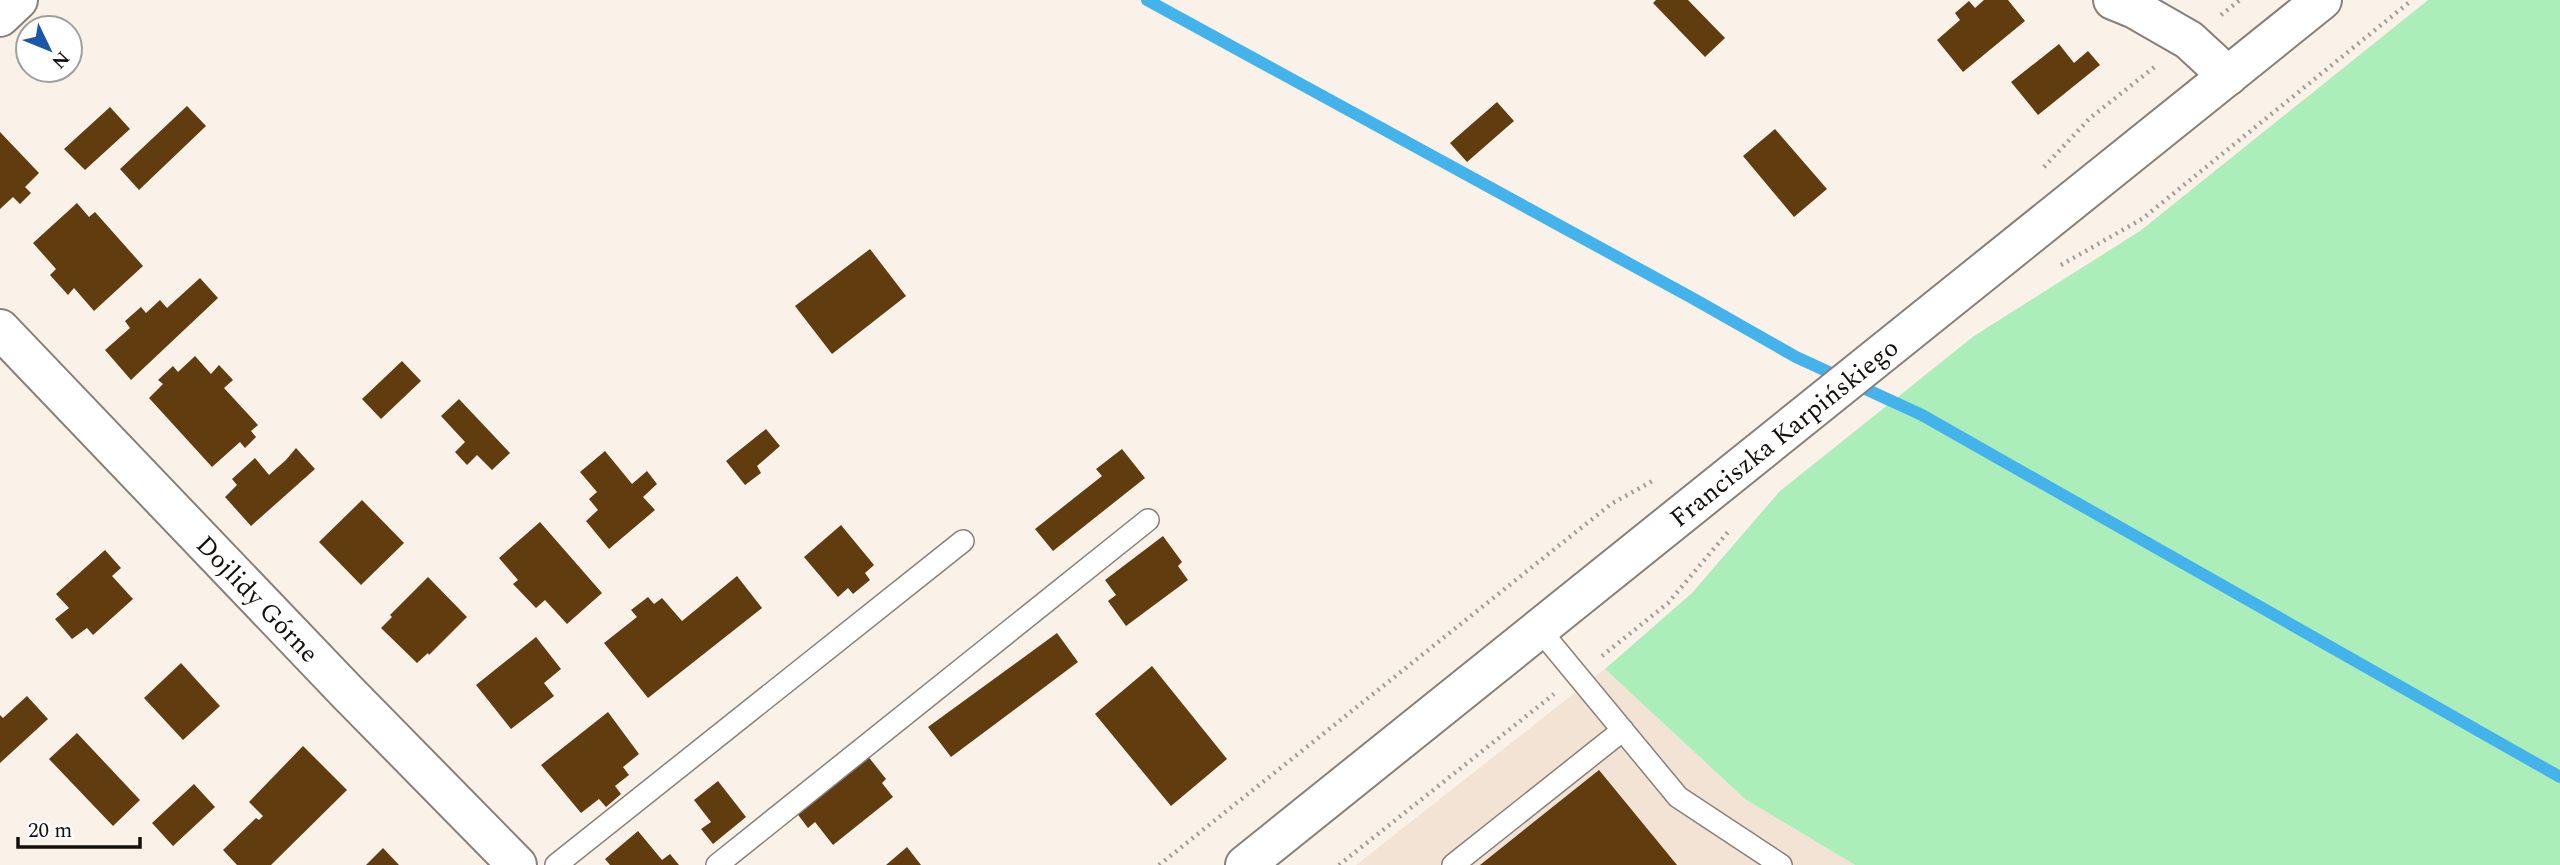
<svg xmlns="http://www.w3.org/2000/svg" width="2560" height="865" viewBox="0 0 2560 865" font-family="Spectral,serif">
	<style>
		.built { fill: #f2e3d5 }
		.green { fill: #aceeb9 }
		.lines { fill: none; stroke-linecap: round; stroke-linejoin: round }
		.stream { stroke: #45b3eb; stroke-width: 12 }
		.building { fill: #603c0f }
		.service-casing { stroke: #888078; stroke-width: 24 }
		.minor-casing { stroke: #888078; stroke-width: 42 }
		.tertiary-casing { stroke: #888078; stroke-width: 42 }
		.path { stroke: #a29b95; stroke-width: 4.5; stroke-dasharray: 2 5; stroke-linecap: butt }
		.service { stroke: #fff; stroke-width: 21 }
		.minor { stroke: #fff; stroke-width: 38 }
		.tertiary { stroke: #fff; stroke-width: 38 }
		.labels { text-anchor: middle; stroke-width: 7; stroke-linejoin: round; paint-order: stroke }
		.street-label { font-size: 26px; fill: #120f0c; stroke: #fff }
	</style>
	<rect width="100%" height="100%" fill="#faf1e9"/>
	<!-- built -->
	<path class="built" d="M1605 669 1745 799 1855 865H1356Z"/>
	<!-- green -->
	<path class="green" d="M2428 0H2560V865H1855L1745 799 1605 669 1692 593 1780 491 1974 336 2140 231Z"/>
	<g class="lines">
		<!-- stream -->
		<path class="stream" d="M1147 0 1694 299 1796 357 1922 415 2560 777"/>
	</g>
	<!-- building -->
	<path class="building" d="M1656 0H1688L1725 38 1705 57 1653 3Z
		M1984 0H2008L2025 21 1963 72 1937 40 1960 20 1955 13 1969 1 1975 8Z
		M2059 44 2074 63 2088 51 2100 65 2038 115 2011 82Z
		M1497 102 1514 121 1467 162 1450 143Z
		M187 106 206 126 139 190 120 169Z
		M110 107 130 129 85 170 64 149Z
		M1775 129 1827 189 1794 217 1743 156Z
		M0 132 39 173 25 187 31 193 20 204 13 197 0 209Z
		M77 203 89 217 95 212 143 266 94 311 74 288 68 295 50 275 56 269 33 243Z
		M870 249 906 296 832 354 795 306Z
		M200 278 218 298 131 380 105 350 130 328 125 321 141 307 146 313 160 300 167 308Z
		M195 356 211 374 219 365 233 380 224 388 258 425 251 431 256 437 245 448 240 442 212 467 149 398 163 384 158 380 173 366 178 372Z
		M402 361 421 381 381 419 362 399Z
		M459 399 510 453 492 470 477 455 467 465 455 452 465 442 441 416Z
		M766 429 780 446 757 466 761 473 745 485 726 461Z
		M296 448 315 469 251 526 225 497 237 485 232 479 255 458 269 475 286 460Z
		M1122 449 1145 478 1053 551 1035 529 1102 476 1096 469Z
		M605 451 632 484 647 471 657 484 643 497 655 510 609 549 586 521 598 510 589 499 597 492 580 472Z
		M362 500 404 543 361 585 319 542Z
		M540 522 602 593 567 624 545 600 536 608 513 584 518 580 499 558Z
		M841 525 874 565 865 573 870 580 853 594 848 588 838 597 804 557Z
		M1163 536 1182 562 1178 566 1188 580 1126 626 1108 601 1116 595 1105 580Z
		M105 550 121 568 112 576 133 599 93 635 87 628 72 639 55 619 69 608 56 594Z
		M737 576 762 608 648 698 604 643 637 617 631 610 648 597 654 604 662 598 682 621Z
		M428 577 467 617 429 655 428 653 417 663 381 628 392 617 390 615Z
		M1057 633 1078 662 951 757 928 727Z
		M536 637 561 669 544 683 554 696 511 729 476 685Z
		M181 663 220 706 183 740 144 698Z
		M1152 666 1227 759 1171 806 1095 714Z
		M27 696 48 719 0 763V715L3 718Z
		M608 712 639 754 623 767 629 775 615 786 621 794 606 807 599 799 581 813 541 765Z
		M77 733 140 800 113 826 49 759Z
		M303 746 347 790 271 865H237L223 850 256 818 259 820 263 816 249 802Z
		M867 755 886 779 882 783 893 797 833 845 815 822 808 828 796 812Z
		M1599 770 1677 865H1480Z
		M718 781 746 817 713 844 701 829 711 822 694 800Z
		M194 784 215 807 173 846 152 823Z
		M638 831 662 860 670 854 679 865H610L605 859Z
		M907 847 921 865H886Z
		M383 848 399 865H366Z"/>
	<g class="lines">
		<!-- service casing -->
		<g class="service-casing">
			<path id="service" d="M1539 629 1678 797 1781 865
				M556 865 963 541
				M717 865 1148 520
				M1453 865 1623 730"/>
		</g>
		<!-- minor casing -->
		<g class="minor-casing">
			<g id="minor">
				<path d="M2113 0 2135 9 2189 40 2228 76"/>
				<path d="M0 17 18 0"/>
				<path id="s1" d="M1245 865 2322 0"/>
			</g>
		</g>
		<!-- tertiary casing -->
		<g class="tertiary-casing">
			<g id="tertiary">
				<path id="s2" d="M0 329 347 692 517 865"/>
			</g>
		</g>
		<!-- path -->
		<path class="path" d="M2221 15 2240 0
			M2044 167 2090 118 2157 65
			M2061 265 2142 219 2412 0
			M1602 656 1668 603 1728 532
			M1159 865 1611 504 1656 479
			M1339 865 1554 694"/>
		<!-- service -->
		<use href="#service" class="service"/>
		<!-- minor -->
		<use href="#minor" class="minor"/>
		<!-- tertiary -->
		<use href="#tertiary" class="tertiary"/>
	</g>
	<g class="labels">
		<!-- street labels -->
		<g class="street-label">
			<text dy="9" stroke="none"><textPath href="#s1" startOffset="691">Franciszka Karpińskiego</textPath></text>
			<text dy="9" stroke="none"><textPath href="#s2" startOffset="373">Dojlidy Górne</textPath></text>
		</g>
	</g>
	<!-- north arrow -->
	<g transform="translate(49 49) rotate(133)"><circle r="33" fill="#ffffff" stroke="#a09f9e" stroke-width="2"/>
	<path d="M0-5L12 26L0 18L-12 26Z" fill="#1a57a8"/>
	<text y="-10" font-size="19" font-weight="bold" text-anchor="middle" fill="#120f0c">N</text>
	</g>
	<!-- scale -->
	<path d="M18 837v10h122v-10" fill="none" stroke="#120f0c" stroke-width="3.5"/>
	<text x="28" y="837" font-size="21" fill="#120f0c" stroke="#ffffff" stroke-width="5" paint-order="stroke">20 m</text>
</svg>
